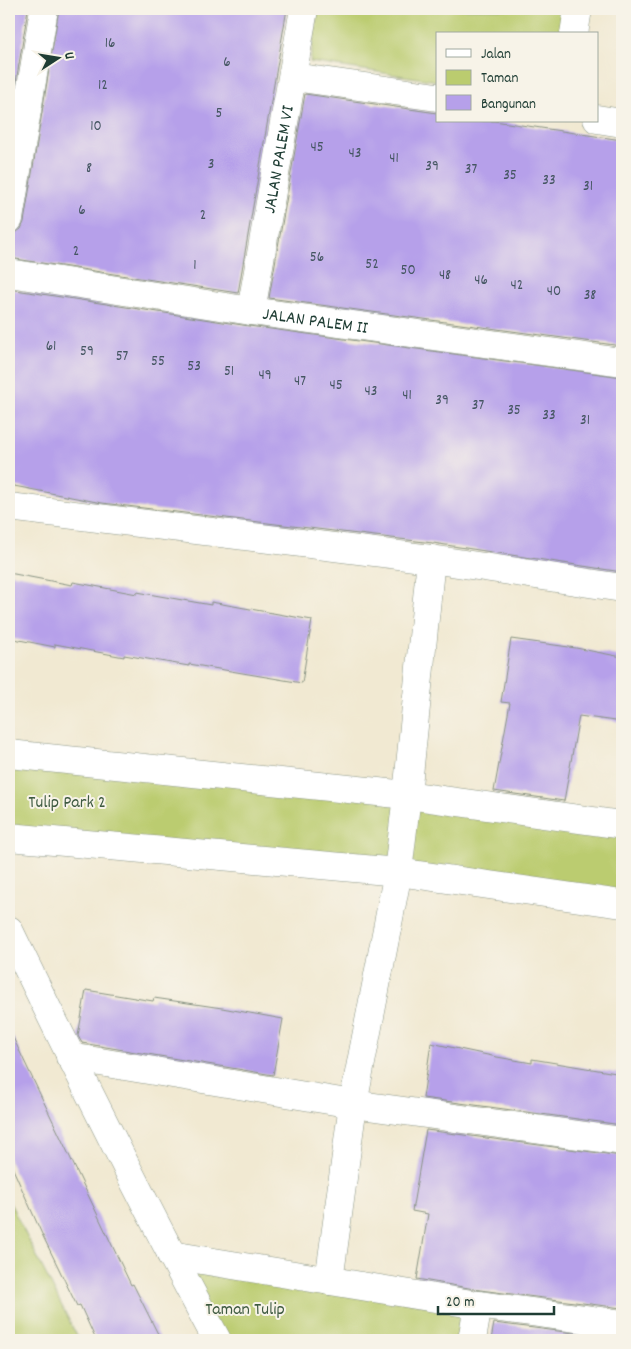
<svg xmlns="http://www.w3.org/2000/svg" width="631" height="1349" viewBox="0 0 631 1349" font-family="Dekko,sans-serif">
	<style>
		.green { fill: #bbcc6f; stroke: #6d8452 }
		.building { fill: #b6a0ea }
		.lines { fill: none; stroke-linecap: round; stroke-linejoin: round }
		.minor-casing { stroke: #889383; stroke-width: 29 }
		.minor { stroke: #fff; stroke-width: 28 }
		.labels { text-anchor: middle; stroke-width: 4; stroke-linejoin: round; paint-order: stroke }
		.number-label { font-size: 15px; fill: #455662 }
		.street-label { font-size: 18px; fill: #1f3d34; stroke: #f7f3e8 }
		.park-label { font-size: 18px; fill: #3e5a40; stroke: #f7f3e8 }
	</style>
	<rect width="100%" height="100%" fill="#f7f3e8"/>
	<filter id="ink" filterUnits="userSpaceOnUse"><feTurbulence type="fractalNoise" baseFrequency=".02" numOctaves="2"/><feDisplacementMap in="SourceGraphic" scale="10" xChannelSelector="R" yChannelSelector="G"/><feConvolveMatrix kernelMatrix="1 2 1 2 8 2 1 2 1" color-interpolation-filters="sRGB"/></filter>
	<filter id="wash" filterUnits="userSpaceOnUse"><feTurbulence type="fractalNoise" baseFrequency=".0096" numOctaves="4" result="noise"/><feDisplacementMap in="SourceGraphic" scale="20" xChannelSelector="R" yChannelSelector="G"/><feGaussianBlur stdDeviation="1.12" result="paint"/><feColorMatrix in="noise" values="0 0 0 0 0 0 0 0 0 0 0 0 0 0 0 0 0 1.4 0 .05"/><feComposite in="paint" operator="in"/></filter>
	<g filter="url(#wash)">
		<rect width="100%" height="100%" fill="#f1e9d2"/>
		<!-- green -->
		<path class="green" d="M318 9H565L562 34H437V81L310 62Z
			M9 754 622 825V904L9 837Z
			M9 1201 79 1340H9Z
			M183 1264 468 1312 464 1340H224Z"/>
		<g id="blocks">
			<!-- building -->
			<path class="building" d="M9 9H28L9 125Z
				M59 9H287L238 293 9 258V234L15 233 21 229 24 222Z
				M305 94 437 113V121H494L622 140V346L269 298Z
				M9 289 249 326 622 377V572L433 543 102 503 9 485Z
				M9 573 72 585 73 582 137 594V592L211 605V602L312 620 302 683 189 664V666L124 655V657L55 644V647L9 638Z
				M511 639 576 648 622 657V722L579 716 564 801 494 791 510 703 501 702Z
				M86 990 153 1001 154 998 222 1008 283 1019 273 1075 82 1043 78 1036Z
				M9 1029 131 1285 133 1284 161 1340H96L80 1305 77 1306 41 1232 9 1160Z
				M431 1043 497 1057 532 1063V1059L622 1074V1125L423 1098Z
				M426 1130 622 1156V1308L480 1290 417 1279 428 1214 412 1211Z
				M494 1323 622 1339V1340H491Z"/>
		</g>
	</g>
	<g filter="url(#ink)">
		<use href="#blocks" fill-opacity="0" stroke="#889383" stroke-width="1"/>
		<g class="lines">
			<!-- minor casing -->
			<g class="minor-casing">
				<g id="minor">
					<path d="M574 34 578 9"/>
					<path d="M293 77 437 97"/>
					<path d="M597 119 622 123"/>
					<path d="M9 219 44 9"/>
					<path id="s1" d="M9 273 251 311 622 362"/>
					<path id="s2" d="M251 311 304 9"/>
					<path d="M9 507 431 559 622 588"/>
					<path d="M9 754 407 795 622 825"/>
					<path d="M9 837 398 872 622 904"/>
					<path d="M9 930C76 1068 144 1205 217 1340"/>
					<path d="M70 1057 353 1104 622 1141"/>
					<path d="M171 1255 478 1305 472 1340"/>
					<path d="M329 1281 353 1104 398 872 407 795 431 559"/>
					<path d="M478 1305 622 1324"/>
				</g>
			</g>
			<!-- minor -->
			<use href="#minor" class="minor"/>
		</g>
	</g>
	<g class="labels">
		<!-- number labels -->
		<g class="number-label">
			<text x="110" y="47">16</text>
			<text x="227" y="66">6</text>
			<text x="103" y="89">12</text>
			<text x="219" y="117">5</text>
			<text x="96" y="130">10</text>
			<text x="317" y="151">45</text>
			<text x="355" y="157">43</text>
			<text x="394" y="162">41</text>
			<text x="211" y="168">3</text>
			<text x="432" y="170">39</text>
			<text x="89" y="172">8</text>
			<text x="471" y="173">37</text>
			<text x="510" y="179">35</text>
			<text x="549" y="184">33</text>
			<text x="588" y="190">31</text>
			<text x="82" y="214">6</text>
			<text x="203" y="219">2</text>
			<text x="76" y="255">2</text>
			<text x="317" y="261">56</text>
			<text x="372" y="268">52</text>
			<text x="195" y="269">1</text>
			<text x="408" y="274">50</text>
			<text x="445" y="279">48</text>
			<text x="481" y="284">46</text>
			<text x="517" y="289">42</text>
			<text x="554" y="295">40</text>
			<text x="590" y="299">38</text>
			<text x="51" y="350">61</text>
			<text x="87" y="355">59</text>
			<text x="122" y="360">57</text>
			<text x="158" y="365">55</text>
			<text x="194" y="370">53</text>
			<text x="229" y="375">51</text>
			<text x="265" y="379">49</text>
			<text x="300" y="385">47</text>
			<text x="336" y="389">45</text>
			<text x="371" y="395">43</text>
			<text x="407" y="399">41</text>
			<text x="442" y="404">39</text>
			<text x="478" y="409">37</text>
			<text x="514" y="414">35</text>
			<text x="549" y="419">33</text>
			<text x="585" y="424">31</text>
		</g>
		<!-- street labels -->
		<g class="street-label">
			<text dy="6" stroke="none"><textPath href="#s2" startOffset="154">JALAN PALEM VI</textPath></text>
			<text dy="6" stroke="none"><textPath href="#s1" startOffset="310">JALAN PALEM II</textPath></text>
		</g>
		<!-- park labels -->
		<g class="park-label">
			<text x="67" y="807">Tulip Park 2</text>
			<text x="245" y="1314">Taman Tulip</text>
		</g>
	</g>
	<!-- margin -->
	<rect width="631" height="1349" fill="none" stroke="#f7f3e8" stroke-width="30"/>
	<!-- legend -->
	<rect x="436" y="32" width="162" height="90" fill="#f7f3e8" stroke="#a1aaa0"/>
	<rect x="446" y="49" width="25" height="8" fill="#ffffff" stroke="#a1aaa0"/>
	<text x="481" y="58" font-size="15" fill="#1f3d34">Jalan</text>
	<rect x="446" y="70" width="25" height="15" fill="#bbcc6f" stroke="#a1aaa0"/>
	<text x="481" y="82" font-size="15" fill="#1f3d34">Taman</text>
	<rect x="446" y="95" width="25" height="15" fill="#b6a0ea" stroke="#a1aaa0"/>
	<text x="481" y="108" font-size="15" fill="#1f3d34">Bangunan</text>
	<!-- north arrow -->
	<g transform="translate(58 58) rotate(78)" stroke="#f7f3e8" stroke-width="4" paint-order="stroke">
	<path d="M0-4L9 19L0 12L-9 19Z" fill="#1f3d34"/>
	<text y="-8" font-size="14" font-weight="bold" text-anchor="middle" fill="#1f3d34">U</text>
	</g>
	<!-- scale -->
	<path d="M438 1306v8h116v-8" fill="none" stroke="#1f3d34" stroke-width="2.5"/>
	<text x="446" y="1306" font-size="15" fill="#1f3d34" stroke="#f7f3e8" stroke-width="4" paint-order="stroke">20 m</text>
</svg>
